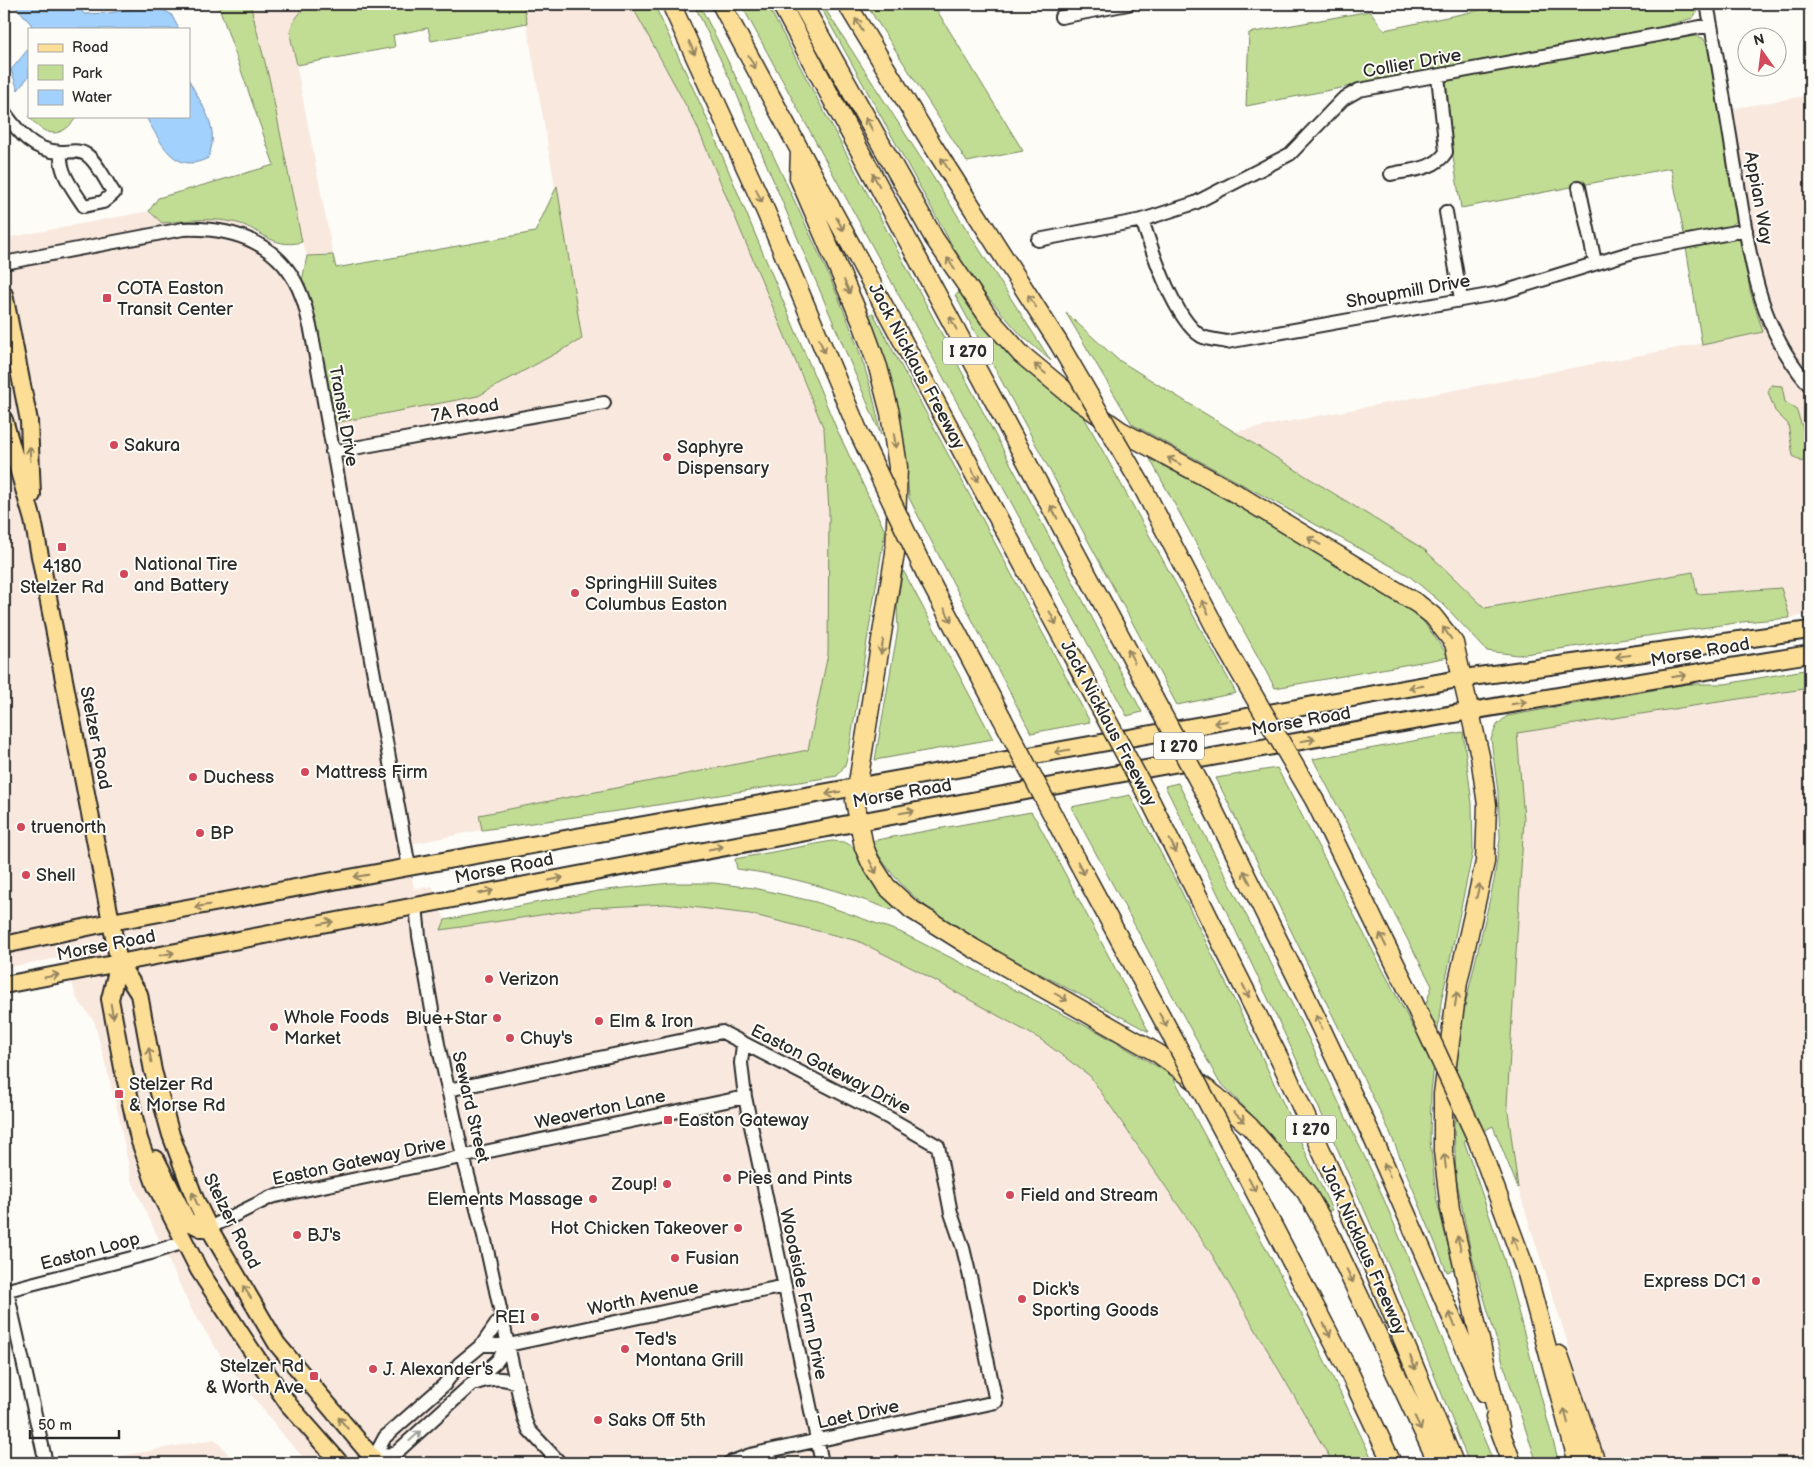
<svg xmlns="http://www.w3.org/2000/svg" width="1814" height="1467" viewBox="0 0 1814 1467" font-family="'Balsamiq Sans',sans-serif">
	<style>
		.built { fill: #f9e8de }
		.green { fill: #c1dd94; stroke: #768460 }
		.water { fill: #a2d1fe; stroke: #728faa }
		.lines { fill: none; stroke-linecap: round; stroke-linejoin: round }
		.minor-casing { stroke: #2b2b2b; stroke-width: 16 }
		.major-casing { stroke: #2b2b2b; stroke-width: 20 }
		.highway-casing { stroke: #2b2b2b; stroke-width: 21 }
		.minor { stroke: #fdfcf7; stroke-width: 12 }
		.major { stroke: #fcde96; stroke-width: 16 }
		.highway { stroke: #fcde96; stroke-width: 18 }
		.highway-bridge-casing { stroke: #2b2b2b; stroke-width: 21; stroke-linecap: butt }
		.highway-bridge { stroke: #fcde96; stroke-width: 18 }
		.oneway { stroke: #948460 }
		.oneway2 { stroke: #9e9e9b }
		.poi-dot { fill: #d1495b; stroke: #fdfcf7; stroke-width: 2 }
		.labels { text-anchor: middle; stroke-width: 4; stroke-linejoin: round; paint-order: stroke }
		.shield { fill: #fdfcf7; stroke: #6a6a68; stroke-width: 1 }
		.shield-label { font-size: 16px; font-weight: bold; fill: #2b2b2b }
		.street-label { font-size: 18px; fill: #2b2b2b; stroke: #fdfcf7 }
		.poi-label { font-size: 18px; fill: #2b2b2b; stroke: #fdfcf7; text-anchor: start }
	</style>
	<rect width="100%" height="100%" fill="#fdfcf7"/>
	<filter id="ink" filterUnits="userSpaceOnUse"><feTurbulence type="fractalNoise" baseFrequency=".02" numOctaves="2"/><feDisplacementMap in="SourceGraphic" scale="10" xChannelSelector="R" yChannelSelector="G"/><feConvolveMatrix kernelMatrix="1 2 1 2 8 2 1 2 1" color-interpolation-filters="sRGB"/></filter>
	<g filter="url(#ink)">
		<!-- built -->
		<path class="built" d="M250 4H309L294 18 290 32 333 255 307 256 302 242 270 82Z
			M523 4H631L696 124 824 429 829 512 828 654 808 750 479 815 482 830 406 845 414 889 432 886 445 920 441 930 587 908 666 904 750 914 858 941 916 970 1040 1039 1090 1076 1211 1253 1333 1463H309L289 1442 222 1358 190 1307 131 1179 119 1116 94 1021 77 999 64 957 4 968V219L12 237 149 211 162 223 210 219 235 222 274 242 290 261 311 302 582 339Z
			M1810 95V614L1790 618 1780 588 1696 594 1692 572 1485 608 1425 550 1234 432 1762 332 1750 291 1719 111Z
			M1810 688V1463H1606L1518 1188 1507 1104 1524 819 1517 733Z
			M215 1439 236 1463H82Z"/>
		<!-- green -->
		<path class="green" d="M218 4H250L270 82 302 242C271 250 260 227 233 222 209 217 186 221 162 223L149 211 158 198 274 165Z
			M309 4H523L527 23 431 41 428 28 393 35 395 47 297 65C290 33 283 28 309 4Z
			M631 4H654L704 112 837 430 885 531 849 751 845 765 837 776 632 809 482 830 479 815 808 750 828 654 829 512 824 429 696 124Z
			M694 4H699C735 73 768 144 801 215 835 289 867 354 881 435L735 90Z
			M741 4H767L1142 712 1127 716Z
			M819 4H822L1051 361 1021 335 978 286 953 247Z
			M866 4H933L1023 151 967 162Z
			M1510 4H1701L1693 18 1657 28 1246 106 1249 33 1370 11 1384 30Z
			M1695 36 1703 38 1708 46 1739 220 1727 227 1684 234 1671 168 1461 208 1441 80Z
			M29 116H77C63 139 44 138 29 116Z
			M557 186 582 339 478 396 335 423 311 302 302 281 307 256 333 255 336 268 535 232Z
			M1733 238 1742 239 1750 291 1763 332 1702 345 1686 247Z
			M961 292C999 336 1034 382 1083 415L1236 693 1177 705 955 295Z
			M873 313 1090 722 1031 733 909 498 905 447 896 405 869 315Z
			M1066 313 1117 359 1425 550 1485 608 1693 572 1697 594 1781 588 1790 618 1742 622 1518 655 1487 651 1444 605 1408 575 1132 424Z
			M1771 385 1782 386 1785 402 1796 409 1804 432 1810 430V451L1802 462 1793 456 1788 424 1775 411 1768 392Z
			M1150 459 1243 508 1400 602 1423 621 1449 657 1275 688Z
			M903 570 993 739 875 760 898 629 897 604Z
			M1810 669V688L1517 733 1524 819 1507 1104 1518 1188 1493 1126 1464 1141 1504 1259 1559 1463H1537L1505 1369 1471 1253 1456 1177 1454 1126 1458 1036 1494 881 1500 838 1498 792 1491 739 1497 725 1507 716 1687 684H1725Z
			M1463 732 1472 804 1473 851 1441 1002 1431 1092 1430 1140 1436 1197 1454 1270 1447 1272 1389 1130 1216 778 1277 768 1416 1033 1432 986 1313 759Z
			M1178 783 1292 1004 1377 1183 1494 1463H1469C1380 1232 1275 1008 1165 786Z
			M1130 795 1181 891 1261 1055 1332 1210 1328 1211 1305 1177 1270 1134 1218 1080 1071 807Z
			M1031 812 1037 821 1149 1032C1111 1011 1073 991 1035 971 973 938 904 907 871 841Z
			M832 841 844 842 852 846 895 906 892 910C841 891 791 876 737 869L735 859Z
			M670 883H713L754 888 816 902 900 932 1100 1033 1172 1075 1309 1328 1374 1463H1333L1211 1253 1090 1076 1040 1039 916 970 858 941 750 914 666 904 587 908 441 930 445 920 598 891Z"/>
		<!-- water -->
		<path class="water" d="M14 4H76L84 14 109 13 152 5 171 14 179 29H32L31 24Z
			M29 48V76L18 90 11 70Z
			M189 80C202 107 221 127 208 158 173 176 161 141 145 116H189Z"/>
		<g class="lines">
			<!-- minor casing -->
			<g class="minor-casing">
				<path id="minor" d="M1707 4C1718 60 1727 117 1736 173 1750 252 1755 324 1810 386
					M1061 17 1128 4
					M4 112C19 133 33 151 61 152 70 152 79 149 87 155 98 163 106 182 114 193L103 202 84 206C73 189 59 173 61 152
					M1391 174C1410 170 1435 170 1446 152L1438 76
					M1579 187 1595 262
					M1446 212 1461 299
					M1142 220C1152 250 1174 319 1201 336 1208 340 1220 340 1227 342L1500 293 1636 251 1746 230
					M1038 240 1142 220 1195 203 1290 154 1343 99 1359 90 1711 25
					M4 263 183 229C235 227 283 244 302 297 306 307 308 319 311 330L409 867
					M332 452 604 403
					M416 905 419 936 438 1044 463 1156 484 1236 524 1418 529 1430 560 1463
					M743 1044 741 1063 745 1097 822 1463
					M448 1090 722 1032 889 1118 938 1146 951 1213 963 1248 971 1281 996 1402 750 1455 729 1463
					M209 1228 271 1197 745 1097
					M4 1291 151 1253 184 1242
					M7 1291 46 1463
					M482 1345H508L785 1286
					M476 1383C492 1378 501 1377 517 1383
					M374 1460 398 1451 497 1361 508 1345
					M371 1463 385 1437 444 1385 459 1364 482 1345 502 1316"/>
			</g>
			<!-- major casing -->
			<g class="major-casing">
				<path id="major" d="M4 294 29 421 32 495
					M4 420 33 520 119 963 139 994 153 1071 171 1135 195 1199 209 1228 277 1344 377 1463
					M4 945 111 922 409 867 1464 678 1810 630
					M119 963 110 999 123 1068 139 1139 155 1184 199 1270 250 1348 289 1405 340 1463
					M4 985C605 870 1206 752 1810 654
					M156 1159 187 1221 201 1228H209"/>
			</g>
			<!-- highway casing -->
			<g class="highway-casing">
				<path id="highway" d="M671 4 766 212 860 435
					M721 4 1101 709
					M781 4 1154 699
					M802 4 934 238 989 318 1021 354 1073 397 1121 431 1235 493 1418 604 1433 616 1454 643 1480 756 1487 805 1485 862 1458 982 1443 1094V1151L1450 1209 1500 1427
					M847 4 933 146 1058 342
					M800 151 799 178 862 323 878 367 890 413 898 467 895 553 855 801 864 847 870 861 886 886 911 909 973 948 1159 1054 1216 1096 1250 1127 1306 1192 1329 1232 1438 1463
					M1143 488 1227 650
					M925 572 1002 718
					M1205 793 1302 988 1372 1136 1485 1393
					M1315 801 1405 984
					M1151 802 1282 1064 1367 1252 1454 1463
					M1058 825 1140 977
					M1477 1139 1527 1274 1578 1463
					M1229 1142 1349 1372 1392 1463
					M1559 1355 1596 1463
					M1495 1417 1512 1463"/>
			</g>
			<!-- minor -->
			<use href="#minor" class="minor"/>
			<!-- major -->
			<use href="#major" class="major"/>
			<!-- highway -->
			<use href="#highway" class="highway"/>
			<!-- highway-bridge casing -->
			<g class="highway-bridge-casing">
				<path id="highway-bridge" d="M1058 342 1143 488
					M860 435 925 572
					M1227 650 1315 801
					M1154 699 1205 793
					M1101 709 1151 802
					M1002 718 1058 825
					M1140 977 1229 1142
					M1405 984 1477 1139"/>
			</g>
			<!-- highway-bridge -->
			<use href="#highway-bridge" class="highway-bridge"/>
		</g>
		<!-- one-way arrows -->
		<defs><path id="oneway-shaft" d="M-6 0H5M1.5-3L5.5 0L1.5 3" fill="none" stroke-width="1.6" stroke-linecap="round" stroke-linejoin="round" transform="scale(1.25)"/></defs>
		<g class="oneway">
			<use href="#oneway-shaft" transform="translate(859 25) rotate(-120)"/>
			<use href="#oneway-shaft" transform="translate(692 48) rotate(66)"/>
			<use href="#oneway-shaft" transform="translate(752 62) rotate(62)"/>
			<use href="#oneway-shaft" transform="translate(869 124) rotate(-119)"/>
			<use href="#oneway-shaft" transform="translate(945 164) rotate(-123)"/>
			<use href="#oneway-shaft" transform="translate(876 180) rotate(-118)"/>
			<use href="#oneway-shaft" transform="translate(759 196) rotate(66)"/>
			<use href="#oneway-shaft" transform="translate(840 224) rotate(61)"/>
			<use href="#oneway-shaft" transform="translate(951 264) rotate(-123)"/>
			<use href="#oneway-shaft" transform="translate(847 287) rotate(67)"/>
			<use href="#oneway-shaft" transform="translate(1032 301) rotate(-123)"/>
			<use href="#oneway-shaft" transform="translate(953 323) rotate(-118)"/>
			<use href="#oneway-shaft" transform="translate(822 346) rotate(67)"/>
			<use href="#oneway-shaft" transform="translate(1040 369) rotate(-140)"/>
			<use href="#oneway-shaft" transform="translate(895 441) rotate(81)"/>
			<use href="#oneway-shaft" transform="translate(30 454) rotate(-93)"/>
			<use href="#oneway-shaft" transform="translate(1174 461) rotate(-151)"/>
			<use href="#oneway-shaft" transform="translate(975 475) rotate(62)"/>
			<use href="#oneway-shaft" transform="translate(1054 512) rotate(-117)"/>
			<use href="#oneway-shaft" transform="translate(1314 541) rotate(-149)"/>
			<use href="#oneway-shaft" transform="translate(1205 607) rotate(-117)"/>
			<use href="#oneway-shaft" transform="translate(948 615) rotate(62)"/>
			<use href="#oneway-shaft" transform="translate(1053 618) rotate(62)"/>
			<use href="#oneway-shaft" transform="translate(1447 633) rotate(-125)"/>
			<use href="#oneway-shaft" transform="translate(882 647) rotate(99)"/>
			<use href="#oneway-shaft" transform="translate(1131 656) rotate(-118)"/>
			<use href="#oneway-shaft" transform="translate(1623 656) rotate(172)"/>
			<use href="#oneway-shaft" transform="translate(1679 676) rotate(-10)"/>
			<use href="#oneway-shaft" transform="translate(1416 687) rotate(170)"/>
			<use href="#oneway-shaft" transform="translate(1519 703) rotate(-10)"/>
			<use href="#oneway-shaft" transform="translate(1221 722) rotate(170)"/>
			<use href="#oneway-shaft" transform="translate(1308 740) rotate(-10)"/>
			<use href="#oneway-shaft" transform="translate(1062 751) rotate(170)"/>
			<use href="#oneway-shaft" transform="translate(833 793) rotate(170)"/>
			<use href="#oneway-shaft" transform="translate(907 812) rotate(-10)"/>
			<use href="#oneway-shaft" transform="translate(1173 846) rotate(63)"/>
			<use href="#oneway-shaft" transform="translate(716 848) rotate(-11)"/>
			<use href="#oneway-shaft" transform="translate(873 867) rotate(62)"/>
			<use href="#oneway-shaft" transform="translate(1081 868) rotate(62)"/>
			<use href="#oneway-shaft" transform="translate(361 876) rotate(170)"/>
			<use href="#oneway-shaft" transform="translate(1247 877) rotate(-117)"/>
			<use href="#oneway-shaft" transform="translate(556 879) rotate(-11)"/>
			<use href="#oneway-shaft" transform="translate(1478 891) rotate(-77)"/>
			<use href="#oneway-shaft" transform="translate(486 892) rotate(-11)"/>
			<use href="#oneway-shaft" transform="translate(202 906) rotate(170)"/>
			<use href="#oneway-shaft" transform="translate(326 923) rotate(-11)"/>
			<use href="#oneway-shaft" transform="translate(1383 940) rotate(-116)"/>
			<use href="#oneway-shaft" transform="translate(167 954) rotate(-11)"/>
			<use href="#oneway-shaft" transform="translate(52 976) rotate(-11)"/>
			<use href="#oneway-shaft" transform="translate(1246 991) rotate(64)"/>
			<use href="#oneway-shaft" transform="translate(1061 997) rotate(30)"/>
			<use href="#oneway-shaft" transform="translate(1456 999) rotate(-82)"/>
			<use href="#oneway-shaft" transform="translate(112 1011) rotate(80)"/>
			<use href="#oneway-shaft" transform="translate(1163 1020) rotate(61)"/>
			<use href="#oneway-shaft" transform="translate(1319 1022) rotate(-115)"/>
			<use href="#oneway-shaft" transform="translate(150 1055) rotate(-101)"/>
			<use href="#oneway-shaft" transform="translate(1239 1117) rotate(42)"/>
			<use href="#oneway-shaft" transform="translate(1445 1161) rotate(-97)"/>
			<use href="#oneway-shaft" transform="translate(1387 1170) rotate(-113)"/>
			<use href="#oneway-shaft" transform="translate(1252 1185) rotate(63)"/>
			<use href="#oneway-shaft" transform="translate(195 1199) rotate(-113)"/>
			<use href="#oneway-shaft" transform="translate(1459 1243) rotate(-104)"/>
			<use href="#oneway-shaft" transform="translate(1515 1243) rotate(-110)"/>
			<use href="#oneway-shaft" transform="translate(1350 1276) rotate(64)"/>
			<use href="#oneway-shaft" transform="translate(247 1292) rotate(-123)"/>
			<use href="#oneway-shaft" transform="translate(1452 1319) rotate(-114)"/>
			<use href="#oneway-shaft" transform="translate(1327 1330) rotate(63)"/>
			<use href="#oneway-shaft" transform="translate(1413 1363) rotate(68)"/>
			<use href="#oneway-shaft" transform="translate(1566 1416) rotate(-105)"/>
			<use href="#oneway-shaft" transform="translate(343 1423) rotate(-130)"/>
			<use href="#oneway-shaft" transform="translate(1418 1423) rotate(64)"/>
		</g>
		<use class="oneway2" href="#oneway-shaft" transform="translate(415 1436) rotate(-42)"/>
	</g>
	<!-- markers -->
	<g class="poi-dot">
		<rect x="102" y="293" width="10" height="10" rx="2.5"/>
		<circle cx="114" cy="445" r="5"/>
		<circle cx="667" cy="457" r="5"/>
		<rect x="57" y="542" width="10" height="10" rx="2.5"/>
		<circle cx="124" cy="574" r="5"/>
		<circle cx="575" cy="593" r="5"/>
		<circle cx="305" cy="772" r="5"/>
		<circle cx="193" cy="777" r="5"/>
		<circle cx="21" cy="827" r="5"/>
		<circle cx="200" cy="833" r="5"/>
		<circle cx="26" cy="875" r="5"/>
		<circle cx="489" cy="979" r="5"/>
		<circle cx="497" cy="1018" r="5"/>
		<circle cx="599" cy="1021" r="5"/>
		<circle cx="274" cy="1027" r="5"/>
		<circle cx="510" cy="1038" r="5"/>
		<rect x="114" y="1089" width="10" height="10" rx="2.5"/>
		<rect x="663" y="1115" width="10" height="10" rx="2.5"/>
		<circle cx="727" cy="1178" r="5"/>
		<circle cx="667" cy="1184" r="5"/>
		<circle cx="1010" cy="1195" r="5"/>
		<circle cx="593" cy="1199" r="5"/>
		<circle cx="738" cy="1228" r="5"/>
		<circle cx="297" cy="1235" r="5"/>
		<circle cx="675" cy="1258" r="5"/>
		<circle cx="1756" cy="1281" r="5"/>
		<circle cx="1022" cy="1299" r="5"/>
		<circle cx="535" cy="1317" r="5"/>
		<circle cx="625" cy="1349" r="5"/>
		<circle cx="373" cy="1369" r="5"/>
		<rect x="309" y="1371" width="10" height="10" rx="2.5"/>
		<circle cx="598" cy="1420" r="5"/>
	</g>
	<g class="labels">
		<!-- shield labels -->
		<g class="shield">
			<rect x="943" y="337.5" width="50" height="27" rx="4"/>
			<rect x="1154" y="732.5" width="50" height="27" rx="4"/>
			<rect x="1286" y="1115.5" width="50" height="27" rx="4"/>
		</g>
		<g class="shield-label">
			<text x="968" y="357">I 270</text>
			<text x="1179" y="752">I 270</text>
			<text x="1311" y="1135">I 270</text>
		</g>
		<!-- street labels -->
		<g class="street-label">
			<text transform="translate(1412 63) rotate(-10)" y="6">Collier Drive</text>
			<text transform="translate(1759 198) rotate(80)" y="6">Appian Way</text>
			<text transform="translate(1408 291) rotate(-10)" y="6">Shoupmill Drive</text>
			<text transform="translate(917 366) rotate(62)" y="6">Jack Nicklaus Freeway</text>
			<text transform="translate(465 410) rotate(-10)" y="6">7A Road</text>
			<text transform="translate(344 416) rotate(80)" y="6">Transit Drive</text>
			<text transform="translate(1700 652) rotate(-10)" y="6">Morse Road</text>
			<text transform="translate(1301 721) rotate(-10)" y="6">Morse Road</text>
			<text transform="translate(1109 723) rotate(62)" y="6">Jack Nicklaus Freeway</text>
			<text transform="translate(96 738) rotate(79)" y="6">Stelzer Road</text>
			<text transform="translate(902 793) rotate(-10)" y="6">Morse Road</text>
			<text transform="translate(504 868) rotate(-11)" y="6">Morse Road</text>
			<text transform="translate(106 945) rotate(-11)" y="6">Morse Road</text>
			<text transform="translate(831 1069) rotate(27)" y="6">Easton Gateway Drive</text>
			<text transform="translate(471 1107) rotate(77)" y="6">Seward Street</text>
			<text transform="translate(600 1109) rotate(-12)" y="6">Weaverton Lane</text>
			<text transform="translate(359 1161) rotate(-12)" y="6">Easton Gateway Drive</text>
			<text transform="translate(232 1221) rotate(63)" y="6">Stelzer Road</text>
			<text transform="translate(1364 1249) rotate(66)" y="6">Jack Nicklaus Freeway</text>
			<text transform="translate(90 1251) rotate(-15)" y="6">Easton Loop</text>
			<text transform="translate(804 1294) rotate(78)" y="6">Woodside Farm Drive</text>
			<text transform="translate(643 1298) rotate(-12)" y="6">Worth Avenue</text>
			<text transform="translate(858 1414) rotate(-12)" y="6">Laet Drive</text>
		</g>
		<!-- poi labels -->
		<g class="poi-label">
			<text x="117" y="294">COTA Easton<tspan x="117" dy="21">Transit Center</tspan></text>
			<text x="124" y="451">Sakura</text>
			<text x="677" y="453">Saphyre<tspan x="677" dy="21">Dispensary</tspan></text>
			<text x="134" y="570">National Tire<tspan x="134" dy="21">and Battery</tspan></text>
			<text x="62" y="572" text-anchor="middle">4180<tspan x="62" dy="21">Stelzer Rd</tspan></text>
			<text x="585" y="589">SpringHill Suites<tspan x="585" dy="21">Columbus Easton</tspan></text>
			<text x="315" y="778">Mattress Firm</text>
			<text x="203" y="783">Duchess</text>
			<text x="31" y="833">truenorth</text>
			<text x="210" y="839">BP</text>
			<text x="36" y="881">Shell</text>
			<text x="499" y="985">Verizon</text>
			<text x="284" y="1023">Whole Foods<tspan x="284" dy="21">Market</tspan></text>
			<text x="487" y="1024" text-anchor="end">Blue+Star</text>
			<text x="609" y="1027">Elm &amp; Iron</text>
			<text x="520" y="1044">Chuy's</text>
			<text x="129" y="1090">Stelzer Rd<tspan x="129" dy="21">&amp; Morse Rd</tspan></text>
			<text x="678" y="1126">Easton Gateway</text>
			<text x="737" y="1184">Pies and Pints</text>
			<text x="657" y="1190" text-anchor="end">Zoup!</text>
			<text x="1020" y="1201">Field and Stream</text>
			<text x="583" y="1205" text-anchor="end">Elements Massage</text>
			<text x="728" y="1234" text-anchor="end">Hot Chicken Takeover</text>
			<text x="307" y="1241">BJ's</text>
			<text x="685" y="1264">Fusian</text>
			<text x="1746" y="1287" text-anchor="end">Express DC1</text>
			<text x="1032" y="1295">Dick's<tspan x="1032" dy="21">Sporting Goods</tspan></text>
			<text x="525" y="1323" text-anchor="end">REI</text>
			<text x="635" y="1345">Ted's<tspan x="635" dy="21">Montana Grill</tspan></text>
			<text x="304" y="1372" text-anchor="end">Stelzer Rd<tspan x="304" dy="21">&amp; Worth Ave</tspan></text>
			<text x="383" y="1375">J. Alexander's</text>
			<text x="608" y="1426">Saks Off 5th</text>
		</g>
	</g>
	<!-- margin -->
	<rect width="1814" height="1467" fill="none" stroke="#fdfcf7" stroke-width="20"/>
	<rect x="10" y="10" width="1794" height="1447" fill="none" stroke="#2b2b2b" stroke-width="2" filter="url(#ink)"/>
	<!-- legend -->
	<rect x="28" y="28" width="162" height="90" fill="#fdfcf7" stroke="#a9a8a5"/>
	<rect x="38" y="44" width="25" height="8" fill="#fcde96" stroke="#a9a8a5"/>
	<text x="72" y="52" font-size="15" fill="#2b2b2b">Road</text>
	<rect x="38" y="65" width="25" height="15" fill="#c1dd94" stroke="#a9a8a5"/>
	<text x="72" y="78" font-size="15" fill="#2b2b2b">Park</text>
	<rect x="38" y="90" width="25" height="15" fill="#a2d1fe" stroke="#a9a8a5"/>
	<text x="72" y="102" font-size="15" fill="#2b2b2b">Water</text>
	<!-- north arrow -->
	<g transform="translate(1762 52) rotate(346)"><circle r="24" fill="#fdfcf7" stroke="#a9a8a5"/>
	<path d="M0-4L9 19L0 12L-9 19Z" fill="#d1495b"/>
	<text y="-8" font-size="14" font-weight="bold" text-anchor="middle" fill="#2b2b2b">N</text>
	</g>
	<!-- scale -->
	<path d="M30 1430v8h89v-8" fill="none" stroke="#2b2b2b" stroke-width="2.5"/>
	<text x="38" y="1430" font-size="15" fill="#2b2b2b" stroke="#fdfcf7" stroke-width="4" paint-order="stroke">50 m</text>
</svg>
